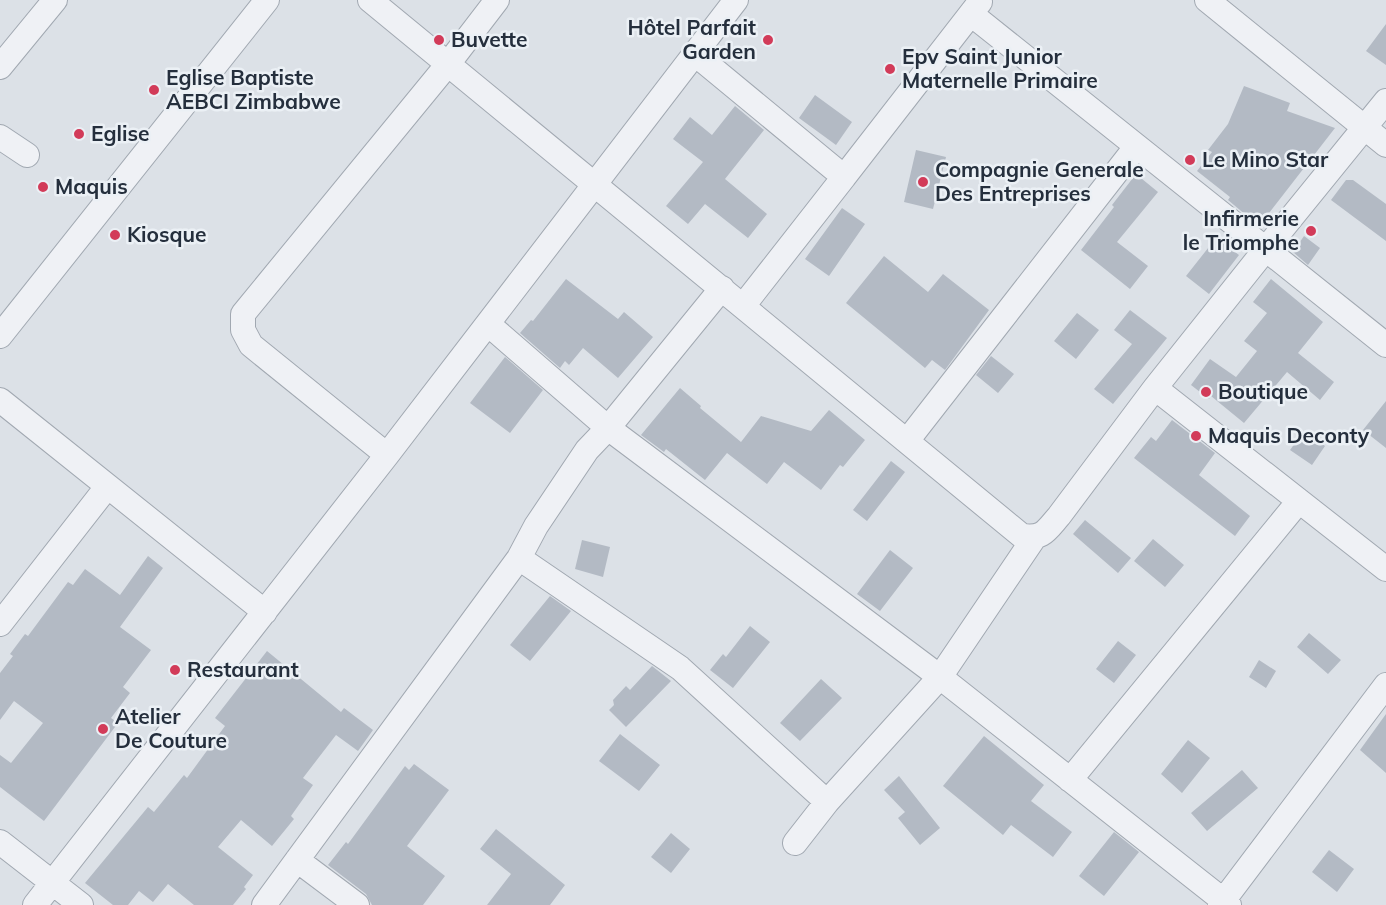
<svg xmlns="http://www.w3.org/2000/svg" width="1386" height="905" viewBox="0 0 1386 905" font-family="Mulish,sans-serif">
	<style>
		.building { fill: #b3bac4 }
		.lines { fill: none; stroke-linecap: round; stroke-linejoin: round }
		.minor-casing { stroke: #a1a8b1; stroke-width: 26 }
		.minor { stroke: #eff1f5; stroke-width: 24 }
		.poi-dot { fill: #d23b59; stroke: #ebf0f5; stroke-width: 2 }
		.labels { text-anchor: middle; stroke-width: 5; stroke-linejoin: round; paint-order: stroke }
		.poi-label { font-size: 21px; font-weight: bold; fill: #252f3d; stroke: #ebf0f5; text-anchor: start }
	</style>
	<rect width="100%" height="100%" fill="#dce1e7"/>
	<!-- building -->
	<path class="building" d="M1386 24V65L1366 51Z
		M1244 86 1290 103 1287 111 1335 128 1259 226 1228 200 1230 197 1197 171 1212 152 1208 150 1228 124Z
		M815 95 852 122 836 145 799 118Z
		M735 106 764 130 725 179 767 214 748 238 705 204 688 224 666 206 703 162 673 139 690 117 712 135Z
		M916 150 946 157 933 209 904 202Z
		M1136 174 1158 192 1117 242 1148 266 1130 289 1081 250 1114 207 1112 205Z
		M1346 180H1353L1386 204V241L1331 200Z
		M842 208 865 224 829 276 805 259Z
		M1304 236 1320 248 1308 265 1293 252Z
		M1216 238 1239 255 1209 294 1186 276Z
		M884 256 928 292 943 274 989 310 945 370 932 360 925 368 846 303Z
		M566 279 618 319 624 312 653 337 618 378 583 348 569 365 565 361 560 368 520 333 531 320 533 321Z
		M1271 279 1323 322 1298 353 1334 382 1320 400 1287 372 1244 423 1211 396 1209 399 1191 385 1210 359 1236 377 1257 351 1244 341 1267 313 1253 302Z
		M1130 310 1167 338 1113 404 1094 389 1132 344 1114 330Z
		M1077 313 1099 330 1076 359 1054 341Z
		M991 356 1014 374 998 393 976 375Z
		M505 357 543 390 510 433 470 403Z
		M680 388 701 406 700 408 741 442 761 416 811 431 829 410 865 440 843 467 840 465 821 490 784 462 767 484 727 453 705 480 666 449 664 452 641 435Z
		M1386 401V448L1363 430Z
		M1172 420 1215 453 1199 475 1250 516 1235 536 1134 458 1151 437 1156 441Z
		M1304 431 1325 446 1312 465 1290 450Z
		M891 461 905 472 867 521 853 510Z
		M1085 520 1131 558 1118 573 1073 534Z
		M1153 539 1184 565 1165 587 1134 561Z
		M582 540 610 547 603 577 575 569Z
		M890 550 913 568 880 611 857 594Z
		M148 556 163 568 120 627 151 650 123 687 130 693 111 718 118 723 44 821 0 787V755L11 763 43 723 14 701 0 720V673L13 656 10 654 25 634 28 636 68 582 73 585 85 569 120 595Z
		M550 596 571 611 530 661 510 645Z
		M750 626 770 642 733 688 710 670 723 654 726 657Z
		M1309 633 1341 660 1328 674 1297 647Z
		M1118 641 1136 655 1114 683 1096 669Z
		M267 651 341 712 344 708 373 730 358 751 336 735 303 778 313 785 291 816 294 819 272 846 241 820 218 847 253 875 244 887 246 889 233 905H194L168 884 153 902 139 891 128 905H113L85 883 148 807 154 812 184 775 187 778 225 726 215 718Z
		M1259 660 1276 671 1266 688 1249 677Z
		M652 666 671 681 626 727 609 710 614 705 613 700 626 686 630 690Z
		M821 679 842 698 800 741 780 723Z
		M1386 714V773L1360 750Z
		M620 734 660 765 639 791 599 761Z
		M984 736 1044 785 1031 801 1072 832 1053 857 1011 825 1003 835 943 786Z
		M1188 740 1210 758 1182 793 1161 774Z
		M414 764 449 790 407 846 445 876 423 905H372L366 894 328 865 346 842 348 844 405 766 409 770Z
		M1242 770 1258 788 1207 831 1191 813Z
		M899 776 940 828 920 845 898 818 905 812 884 790Z
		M496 829 565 885 550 905H487L511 874 480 849Z
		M1114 832 1139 852 1104 896 1079 876Z
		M671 833 690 849 671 873 651 857Z
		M1329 850 1354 869 1337 892 1312 872Z"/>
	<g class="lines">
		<!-- minor casing -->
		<g class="minor-casing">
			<path id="minor" d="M370 0 1022 536C1043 539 1046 531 1059 516L1155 388 1265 250 1386 101
				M1207 0 1386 145
				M971 14 1386 345
				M695 54 844 177 980 2
				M0 67 55 0
				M0 137 27 155
				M743 306 844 177
				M488 324 608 428 940 677 1229 905
				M0 336 267 0
				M1155 388 1386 569
				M0 400 265 612
				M907 441 1136 147
				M387 455 251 345 243 330V314L448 64 497 0
				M519 558 680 668 827 802
				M0 624 107 487
				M1070 780 1299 501
				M0 842 81 905
				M795 843 827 802 940 677 1034 538
				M297 860 357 905
				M35 905 387 455 736 0
				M264 905 519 558 536 526 587 450 608 428 722 288
				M1220 905 1386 685"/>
		</g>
		<!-- minor -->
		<use href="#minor" class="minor"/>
	</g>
	<!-- markers -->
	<g class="poi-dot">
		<circle cx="439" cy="40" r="6"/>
		<circle cx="768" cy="40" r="6"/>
		<circle cx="890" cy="69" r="6"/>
		<circle cx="154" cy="90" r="6"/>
		<circle cx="79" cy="134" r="6"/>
		<circle cx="1190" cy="160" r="6"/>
		<circle cx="923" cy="182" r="6"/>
		<circle cx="43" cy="187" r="6"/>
		<circle cx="1311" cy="231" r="6"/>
		<circle cx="115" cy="235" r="6"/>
		<circle cx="1206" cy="392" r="6"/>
		<circle cx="1196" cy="436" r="6"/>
		<circle cx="175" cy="670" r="6"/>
		<circle cx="103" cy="729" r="6"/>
	</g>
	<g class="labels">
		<!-- poi labels -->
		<g class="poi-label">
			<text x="756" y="35" text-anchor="end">Hôtel Parfait<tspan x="756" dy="24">Garden</tspan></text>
			<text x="451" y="47">Buvette</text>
			<text x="902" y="64">Epv Saint Junior<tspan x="902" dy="24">Maternelle Primaire</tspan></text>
			<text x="166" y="85">Eglise Baptiste<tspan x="166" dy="24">AEBCI Zimbabwe</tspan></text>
			<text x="91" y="141">Eglise</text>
			<text x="1202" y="167">Le Mino Star</text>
			<text x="935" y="177">Compagnie Generale<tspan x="935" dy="24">Des Entreprises</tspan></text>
			<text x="55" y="194">Maquis</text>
			<text x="1299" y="226" text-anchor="end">Infirmerie<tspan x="1299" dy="24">le Triomphe</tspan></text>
			<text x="127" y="242">Kiosque</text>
			<text x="1218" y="399">Boutique</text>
			<text x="1208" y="443">Maquis Deconty</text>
			<text x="187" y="677">Restaurant</text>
			<text x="115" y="724">Atelier<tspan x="115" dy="24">De Couture</tspan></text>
		</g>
	</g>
</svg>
